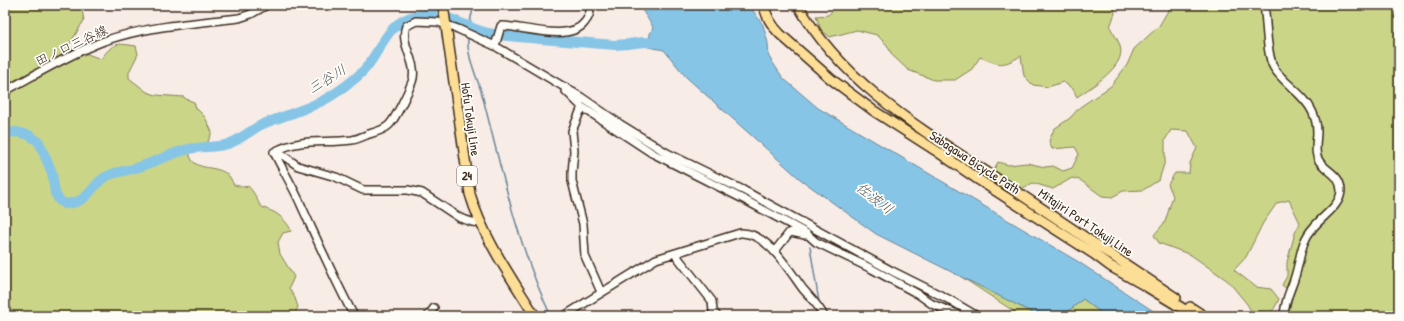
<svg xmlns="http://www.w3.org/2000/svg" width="1404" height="321" viewBox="0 0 1404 321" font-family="'Patrick Hand','Klee One',sans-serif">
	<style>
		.green { fill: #cad588; stroke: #828053 }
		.water { fill: #87c5e7; stroke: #698797 }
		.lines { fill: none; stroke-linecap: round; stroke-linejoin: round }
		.stream { stroke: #698797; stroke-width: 1.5 }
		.river { stroke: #87c5e7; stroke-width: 10 }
		.minor-casing { stroke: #3b2a1e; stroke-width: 10 }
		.major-casing { stroke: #3b2a1e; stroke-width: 12 }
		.minor { stroke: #fdfcf7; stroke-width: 7 }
		.major { stroke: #fdde96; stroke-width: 9 }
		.labels { text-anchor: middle; stroke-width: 3.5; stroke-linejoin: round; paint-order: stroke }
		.shield { fill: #fdfcf7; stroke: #75695f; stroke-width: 1 }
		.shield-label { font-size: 12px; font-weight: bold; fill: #3b2a1e }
		.street-label { font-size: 13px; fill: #3b2a1e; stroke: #fdfcf7 }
		.water-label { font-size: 14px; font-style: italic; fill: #52585a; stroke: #fdfcf7 }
	</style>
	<rect width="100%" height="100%" fill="#f8ece7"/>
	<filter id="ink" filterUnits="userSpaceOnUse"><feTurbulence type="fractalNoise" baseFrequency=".025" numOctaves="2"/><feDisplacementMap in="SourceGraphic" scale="8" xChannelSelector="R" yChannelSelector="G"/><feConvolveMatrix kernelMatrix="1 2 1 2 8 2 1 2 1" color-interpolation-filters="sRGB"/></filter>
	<g filter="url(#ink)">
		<!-- green -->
		<path class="green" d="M5 5H81L84 20 68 47 101 59C114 42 115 43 136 46L138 54 129 72V78L147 92 156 95 184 97 186 99 194 102 196 108 205 117 212 132 207 144 195 145 189 149C190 175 216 162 229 176 231 178 232 182 234 185L244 187 248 186C255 193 256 198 260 205 265 210 272 210 277 214 282 217 290 226 291 231L283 233 278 242 280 254 294 277 289 288 295 298 298 307 294 316H5Z
			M838 5H1114L1115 13 1110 27C1113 33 1118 39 1120 46 1127 66 1091 87 1077 97L1073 89 1063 82 1048 87 1033 85 1024 76 1021 56C1001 67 1000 65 980 57L972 69 955 80H934L908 70 892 55 887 45 877 35 857 30 830 37 821 30 816 16 828 15Z
			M1173 5H1399V316H1288L1287 309 1292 293 1282 285 1287 276V262L1295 233 1300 223 1289 200 1277 203 1263 223 1246 257 1234 270 1256 287 1271 289 1279 299C1272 314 1270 316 1254 316L1247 304 1228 281 1191 255 1159 243 1154 235 1165 222 1173 196 1168 184 1175 173H1189L1190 163 1197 148 1188 131 1171 130 1165 140V161L1159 180 1143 190 1123 191 1112 197 1102 196 1080 180 1072 178 1053 189 1033 183 1021 189 993 171 998 162 1008 165 1027 163 1045 167 1053 166 1063 171 1072 168 1079 154 1075 147 1052 149 1049 141 1054 129 1070 118 1080 107 1111 86 1127 65 1134 49 1159 26 1169 9Z
			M960 276 1039 316H1021Z
			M1083 299 1105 316H1063Z"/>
		<!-- water -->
		<path class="water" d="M639 5H749L763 25 768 43 769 57 783 78 818 108 1077 261 1161 316H1105L1083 299 1063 316H1039L876 234 800 179 686 77 664 50 648 47 650 34 653 27Z"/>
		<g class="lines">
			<!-- stream -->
			<path class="stream" d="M468 30 474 5
				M468 36C466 58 478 77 483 98 502 172 518 247 551 316
				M810 247 819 302"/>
			<!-- river -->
			<path class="river" d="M5 133 17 132 29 135 39 142 52 173 55 193 59 200 65 204C94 202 90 181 112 174 121 171 130 170 139 167 156 162 171 153 189 149 202 146 216 148 228 144 239 141 252 129 263 124 283 116 305 110 324 100 332 96 340 90 347 85 356 78 365 71 371 61 383 43 391 21 415 16 446 9 461 27 488 33 506 37 523 37 541 39 565 41 590 43 615 45L628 44 643 42 662 43"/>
			<!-- minor casing -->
			<g class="minor-casing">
				<path id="minor" d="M1264 5C1267 21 1266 55 1274 68 1284 84 1304 94 1312 111 1315 117 1317 125 1317 132 1317 140 1314 151 1318 159 1324 171 1340 173 1341 190 1341 206 1322 216 1313 228 1301 241 1301 256 1296 273 1292 289 1285 297 1284 316
					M495 46 501 26C523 26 570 43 585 22 589 17 591 12 590 5
					M565 87V90L582 107 652 153 745 200 806 233 816 242 872 269 918 294 932 304 962 316
					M5 91C37 74 69 54 104 41 147 26 194 23 239 18L251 14 267 5
					M582 107 572 131 574 151 572 173V181L583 224 585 256 601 292
					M274 152C301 137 324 144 352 140 358 139 364 136 369 134 376 132 384 130 389 125 396 118 408 92 412 82 419 63 399 45 406 26L416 21 438 22 458 29 495 46 581 97 620 124 667 153 743 190 892 271 950 300 977 316
					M274 152 284 156 298 166 336 177 363 190H408L422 193 460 218 472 222 480 223
					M274 152C283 171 294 188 302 207 319 244 335 281 354 316
					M775 251 789 233 791 232 805 235
					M675 254 712 301 713 311 717 316
					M428 316 434 308
					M564 316 656 259 740 233C766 231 789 270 803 289 810 297 819 306 824 316"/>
			</g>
			<!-- major casing -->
			<g class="major-casing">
				<path id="major" d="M443 5 470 194C483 238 511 277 535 316
					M764 5C766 17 772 26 780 34L831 79 874 111 938 152 979 180 1094 254 1110 266 1144 285 1195 316
					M798 5C844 86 926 132 1002 182 1060 221 1118 259 1176 298
					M1190 307 1204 316"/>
			</g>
			<!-- minor -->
			<use href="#minor" class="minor"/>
			<!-- major -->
			<use href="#major" class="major"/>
		</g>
	</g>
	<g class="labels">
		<!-- shield labels -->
		<rect class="shield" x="457" y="166" width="20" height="20" rx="3"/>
		<g class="shield-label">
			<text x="467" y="180">24</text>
		</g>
		<!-- street labels -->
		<g class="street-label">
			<text transform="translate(71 45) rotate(-25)" y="5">田ノ口三谷線</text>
			<text transform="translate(471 119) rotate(82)" y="5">Hofu Tokuji Line</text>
			<text transform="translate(975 162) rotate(33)" y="5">Sabagawa Bicycle Path</text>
			<text transform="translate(1086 222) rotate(34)" y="5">Mitajiri Port Tokuji Line</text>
		</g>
		<!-- water labels -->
		<g class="water-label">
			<text transform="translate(327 79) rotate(-32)" y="5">三谷川</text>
			<text transform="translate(875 198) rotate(38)" y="5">佐波川</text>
		</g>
	</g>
	<!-- margin -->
	<rect width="1404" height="321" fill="none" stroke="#fdfcf7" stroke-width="20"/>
	<rect x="10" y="10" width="1384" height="301" fill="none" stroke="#3b2a1e" stroke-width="1.5" filter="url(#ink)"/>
</svg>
